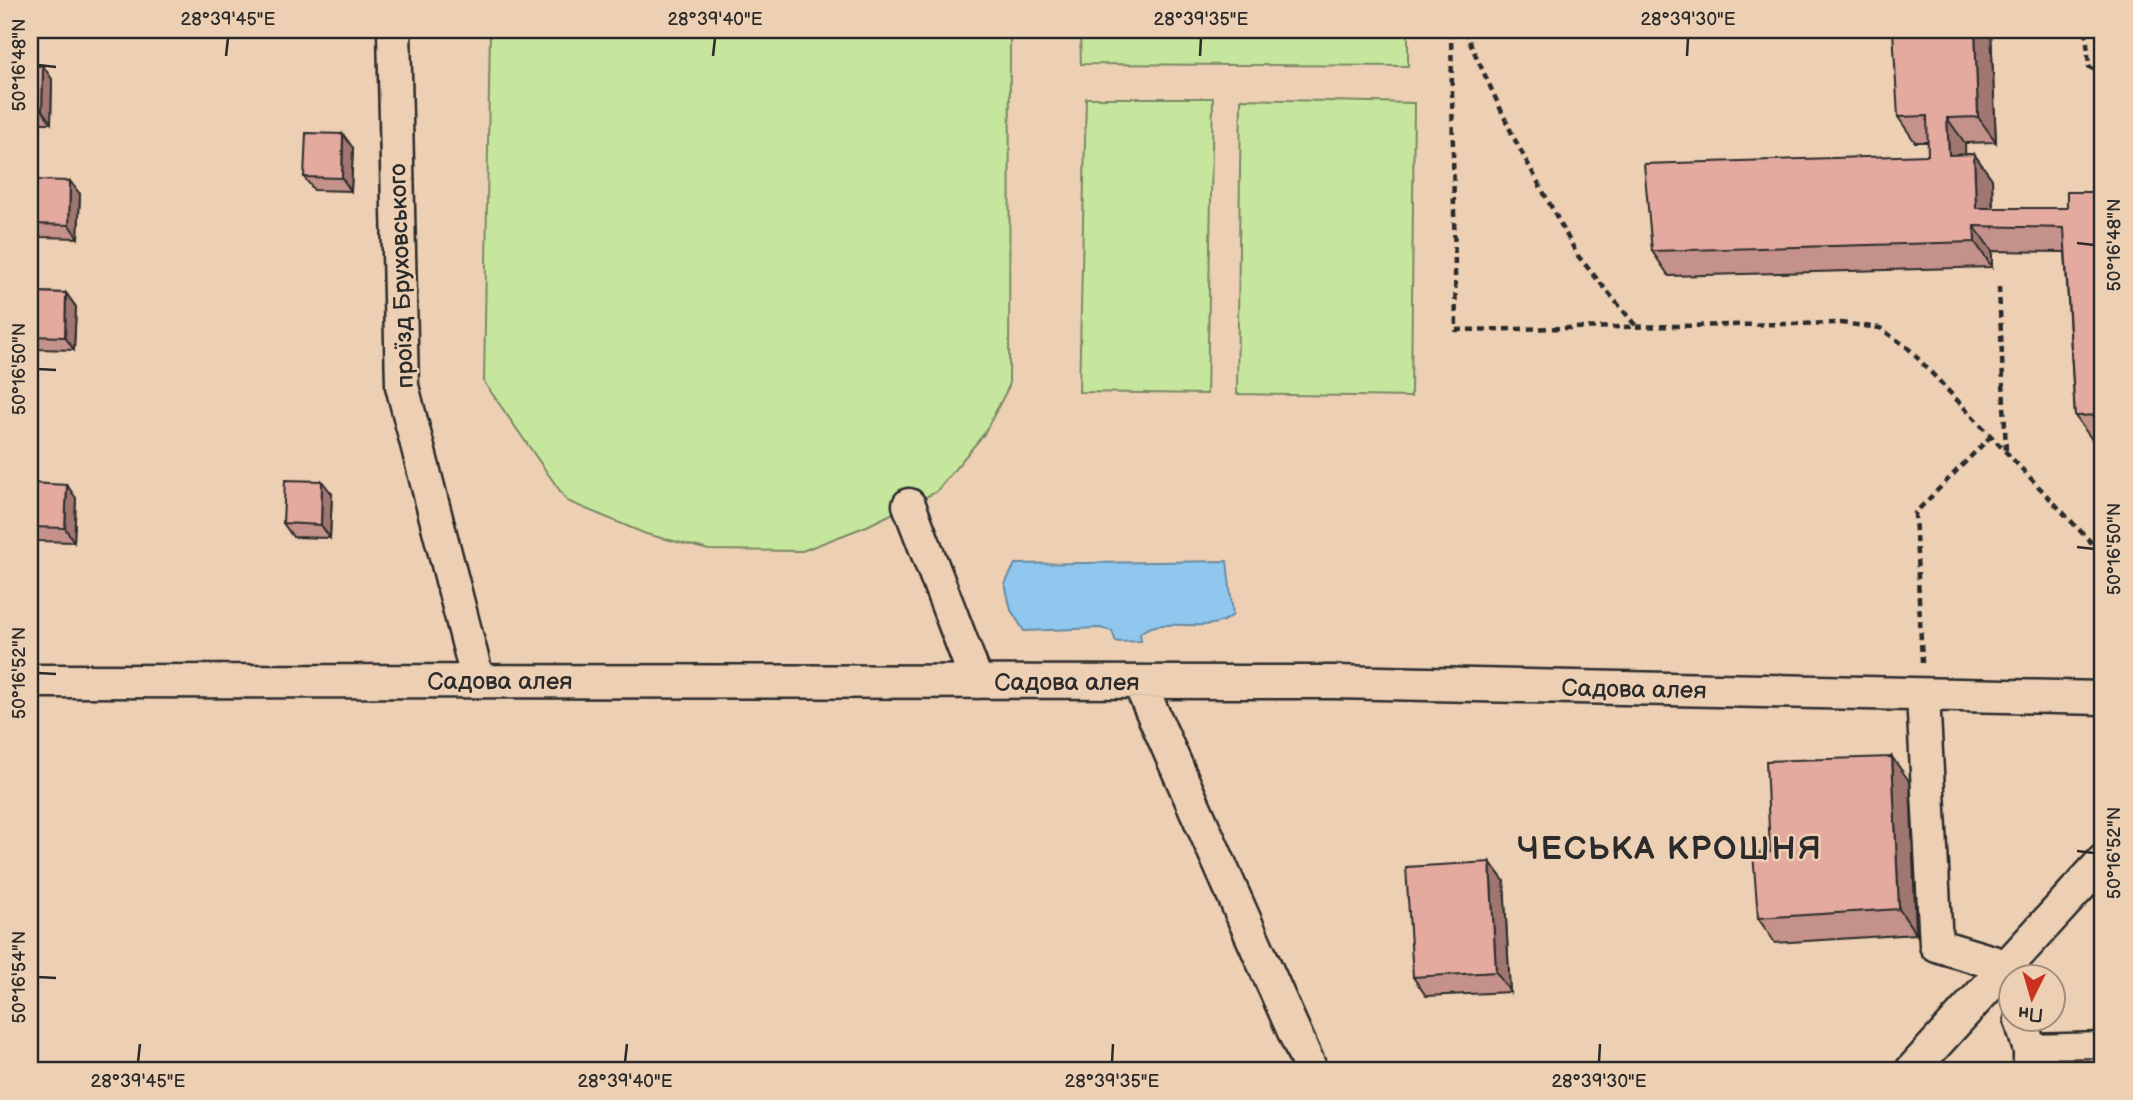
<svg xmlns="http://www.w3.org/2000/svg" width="2133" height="1100" viewBox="0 0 2133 1100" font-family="'Balsamiq Sans',sans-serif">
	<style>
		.green { fill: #c7e69d; stroke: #798864; stroke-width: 2 }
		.water { fill: #8fc7ee; stroke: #6789a0; stroke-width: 2 }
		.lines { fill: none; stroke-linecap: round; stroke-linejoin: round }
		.minor-casing { stroke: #2b2b2b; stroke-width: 37 }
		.path { stroke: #2b2b2b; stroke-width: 4.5; stroke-dasharray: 7 5; stroke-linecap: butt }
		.minor { stroke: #edd0b4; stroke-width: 32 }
		.wall { fill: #c4928a; stroke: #2b2b2b; stroke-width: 2 }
		.shaded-wall { fill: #a07770; stroke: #2b2b2b; stroke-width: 2 }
		.building { fill: #e4aaa0; stroke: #2b2b2b; stroke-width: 2 }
		.ticks { fill: none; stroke: #2b2b2b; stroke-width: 2.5 }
		.labels { text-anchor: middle; stroke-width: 5; stroke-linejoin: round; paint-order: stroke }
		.street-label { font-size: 24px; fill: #2b2b2b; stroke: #edd0b4 }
		.district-label { font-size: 32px; font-weight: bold; letter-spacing: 2px; fill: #2b2b2b; stroke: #edd0b4 }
		.neatline { fill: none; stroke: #2b2b2b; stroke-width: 2.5 }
		.ticks-label { font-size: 18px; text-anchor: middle; fill: #2b2b2b }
	</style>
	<rect width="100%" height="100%" fill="#edd0b4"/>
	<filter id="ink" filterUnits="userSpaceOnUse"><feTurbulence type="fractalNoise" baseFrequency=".0143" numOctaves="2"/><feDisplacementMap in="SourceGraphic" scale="14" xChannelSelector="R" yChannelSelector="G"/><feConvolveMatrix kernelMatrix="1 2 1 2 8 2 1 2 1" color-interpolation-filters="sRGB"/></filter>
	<g filter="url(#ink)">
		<!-- green -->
		<path class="green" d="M490 30H1010L1009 386 984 434 936 492 867 526 802 551 709 550 646 534 567 501 484 382Z
			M1080 30H1408V66L1081 64Z
			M1086 98H1213L1207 394 1079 392Z
			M1241 99 1414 103 1411 397 1237 394Z"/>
		<!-- water -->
		<path class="water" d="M1227 561 1233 615C1206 637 1165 614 1140 633L1141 641 1116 642 1112 631 1100 628 1024 631 1011 610 1005 584 1015 564Z"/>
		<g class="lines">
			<!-- minor casing -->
			<g class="minor-casing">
				<path id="minor" d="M394 30 402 386 478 681
					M909 505 977 682
					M30 681 1333 682 2103 698
					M1139 682 1311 1070
					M1923 695 1936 945 2006 966
					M2021 1020 2030 1051V1070
					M2030 1051 2103 1049
					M1912 1070 2103 861"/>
			</g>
			<!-- path -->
			<path class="path" d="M1451 30 1456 330 1841 323 1880 328 1908 348 2103 555
				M1464 30 1514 138 1578 256 1636 326
				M2086 30 2089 67 2103 73
				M1999 287 2006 451
				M1922 663 1915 513 1991 436"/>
			<!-- minor -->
			<use href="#minor" class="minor"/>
		</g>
		<!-- wall -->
		<path class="wall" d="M1991 30 1996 142 1965 143V154H1974L1992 179 1993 208H2067L2103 192V441H2093L2075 416 2065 252 1992 251V267L1669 276 1652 251 1928 155V142H1915L1898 117Z
			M30 66 52 79 51 123H30Z
			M353 148 351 191 314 190 304 177Z
			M80 194 78 238 41 237 32 224Z
			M30 292 66 293 76 307 74 350 37 349 30 339Z
			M30 483 76 498 74 542 37 541 30 531Z
			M332 494 330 538 293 537 283 523Z
			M1910 782 1916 934 1775 943 1758 918 1770 852Z
			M1490 862 1504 881 1510 992 1426 996 1413 977Z"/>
		<!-- shaded-wall -->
		<path class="shaded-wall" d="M1975 30H1991L1996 142 1978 117Z
			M43 66 52 79 51 123 42 110Z
			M1947 118 1965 143 1966 180 1949 155Z
			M343 134 353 148 351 191 342 178Z
			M1974 154 1992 179 1993 227 1976 208Z
			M70 181 80 194 78 238 69 225Z
			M1974 226 1992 251V267L1975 242Z
			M66 293 76 307 74 350 65 337Z
			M322 481 332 494 330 538 321 525Z
			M67 485 76 498 74 542 65 528Z
			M1892 757 1910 782 1916 934 1899 909Z
			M1490 862 1504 881 1510 992 1496 972Z"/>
		<!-- building -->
		<path class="building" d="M1893 30H1975L1978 117 1947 118 1949 155 1974 154 1976 208H2067V192H2103V415L2075 416 2064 228 1974 226 1975 242 1652 251 1644 164 1928 155 1927 116 1898 117Z
			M30 66H43L42 110 30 109Z
			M306 133 343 134 342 178 304 177Z
			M33 180 70 181 69 225 32 224Z
			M30 292 66 293 65 337 30 336Z
			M285 480 322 481 321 525 283 523Z
			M30 483 67 485 65 528 30 527Z
			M1892 757 1899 909 1758 918 1753 853 1770 852 1766 761Z
			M1490 862 1496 972 1413 977 1406 867Z
			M2103 1058V1070H2040V1059Z"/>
	</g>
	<!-- ticks -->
	<path class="ticks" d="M226 56 228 38M713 56 715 38M1200 56 1201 38M1687 56 1688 38M38 65 56 67M2077 243 2094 245M38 369 56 370M2077 547 2094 549M38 673 56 674M2077 851 2094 853M38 977 56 978M138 1062 140 1044M625 1062 627 1044M1112 1062 1113 1044M1599 1062 1600 1044"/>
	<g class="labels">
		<!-- street labels -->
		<g class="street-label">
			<text transform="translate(401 276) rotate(-92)" y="8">проїзд Бруховського</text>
			<text x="500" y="689">Садова алея</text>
			<text x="1067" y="690">Садова алея</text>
			<text transform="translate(1634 689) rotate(1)" y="8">Садова алея</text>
		</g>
		<!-- district labels -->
		<g class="district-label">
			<text x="1670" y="859">ЧЕСЬКА КРОШНЯ</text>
		</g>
	</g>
	<!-- margin -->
	<rect width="2133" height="1100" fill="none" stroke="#edd0b4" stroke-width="77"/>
	<!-- north arrow -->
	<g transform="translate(2032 998) rotate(185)"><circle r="33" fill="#edd0b4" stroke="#9f8e7d" stroke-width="2"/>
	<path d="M0-5L12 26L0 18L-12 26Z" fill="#c8321e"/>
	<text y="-10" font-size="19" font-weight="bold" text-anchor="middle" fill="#2b2b2b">Пн</text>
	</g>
	<rect x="38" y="38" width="2056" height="1024" class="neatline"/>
	<g class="ticks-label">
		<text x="228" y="25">28°39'45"E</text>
		<text x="715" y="25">28°39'40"E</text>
		<text x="1201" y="25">28°39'35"E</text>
		<text x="1688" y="25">28°39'30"E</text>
		<text transform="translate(19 65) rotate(-90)" y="6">50°16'48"N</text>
		<text transform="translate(2114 245) rotate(-90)" y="6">50°16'48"N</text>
		<text transform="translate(19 369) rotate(-90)" y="6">50°16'50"N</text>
		<text transform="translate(2114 549) rotate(-90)" y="6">50°16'50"N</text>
		<text transform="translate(19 673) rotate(-90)" y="6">50°16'52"N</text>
		<text transform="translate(2114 853) rotate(-90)" y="6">50°16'52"N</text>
		<text transform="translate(19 977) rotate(-90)" y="6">50°16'54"N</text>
		<text x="138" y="1087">28°39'45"E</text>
		<text x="625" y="1087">28°39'40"E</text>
		<text x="1112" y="1087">28°39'35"E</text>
		<text x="1599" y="1087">28°39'30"E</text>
	</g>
</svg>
